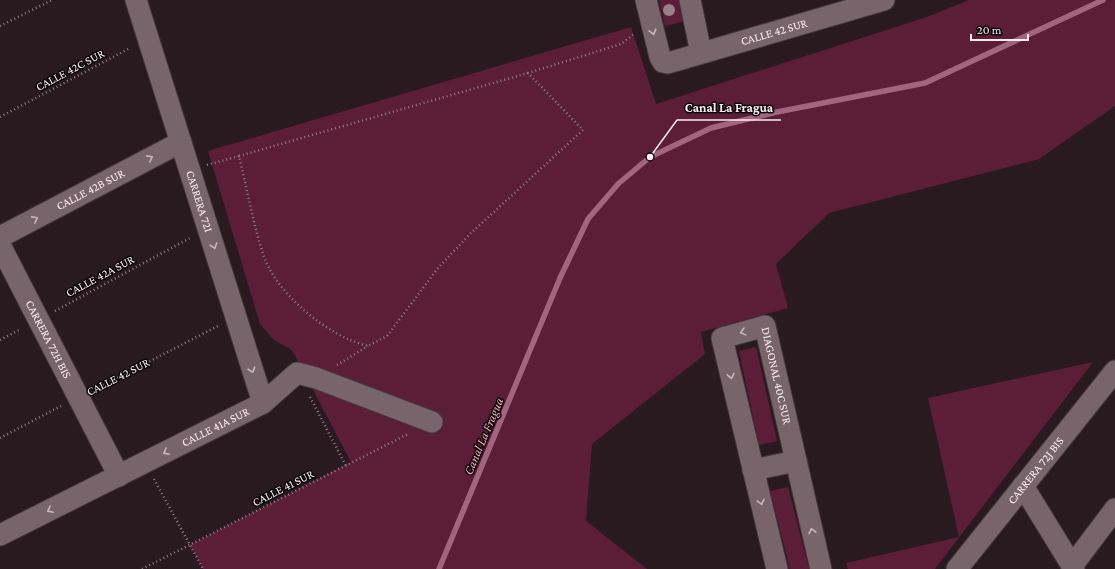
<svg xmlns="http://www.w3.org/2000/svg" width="1115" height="569" viewBox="0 0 1115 569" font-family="'Crimson Pro',serif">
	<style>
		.green { fill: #5c1e37 }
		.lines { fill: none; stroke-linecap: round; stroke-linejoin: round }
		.stream { stroke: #a2657e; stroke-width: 5.5 }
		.street-casing { stroke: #43383b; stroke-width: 23 }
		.path { stroke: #8c8083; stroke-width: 2.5; stroke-dasharray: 1 3; stroke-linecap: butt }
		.street { stroke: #78656b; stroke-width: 21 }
		.tree { fill: #958187 }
		.oneway { stroke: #c5b7bb }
		.labels { text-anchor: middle; stroke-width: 3; stroke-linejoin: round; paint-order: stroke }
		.street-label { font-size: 12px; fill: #f8eef1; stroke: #0d0708 }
		.water-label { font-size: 13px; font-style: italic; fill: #f4abc2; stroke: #0d0708 }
		.leader { fill: none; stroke: #f8eef1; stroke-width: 1.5 }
		.callout-dot { fill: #f8eef1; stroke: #0d0708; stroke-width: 1.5 }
		.callout-label { font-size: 13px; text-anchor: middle; font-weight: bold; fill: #f8eef1; stroke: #0d0708; stroke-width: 3; stroke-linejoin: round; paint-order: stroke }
	</style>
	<rect width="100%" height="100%" fill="#281a1e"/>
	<!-- green -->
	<path class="green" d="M659 0H680L685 21 665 26Z
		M969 0H1115V106L1039 159 829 213 776 264 788 308 701 332 705 354 592 444 586 521 647 569H203L190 545 351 462 292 350 274 340 260 324 208 151 631 27 656 104 927 17Z
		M756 347 777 441 759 445 739 351Z
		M1093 362 935 569H848L846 563 959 537 928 398Z
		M788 487 809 569H790L770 491Z"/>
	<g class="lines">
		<!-- stream -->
		<path class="stream" d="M439 569 560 278 588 219 618 184 650 157 711 128 777 112 925 83 1103 0"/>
		<!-- street casing -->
		<g class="street-casing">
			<g id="street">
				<path id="s1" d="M136 0 263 403"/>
				<path id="s2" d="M646 0 660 57 663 62 668 63 884 0"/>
				<path d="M690 0 701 53"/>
				<path id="s3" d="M0 237 181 142"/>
				<path id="s4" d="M0 245 119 476"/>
				<path d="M753 470 796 461"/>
				<path d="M1023 486 1074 569"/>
				<path id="s5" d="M0 535 263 403 297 373 316 378 432 422"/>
				<path d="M1072 566 1115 509"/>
				<path id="s6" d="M777 569 722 338 765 326 821 569"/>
				<path id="s7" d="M957 569 1115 371"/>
			</g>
		</g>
		<!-- path -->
		<path class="path" d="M0 26 52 0
			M0 117 130 48
			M239 156 528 73
			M207 165 239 156C247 189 253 223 263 254 275 290 315 324 348 339 354 342 362 344 368 346L387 336 438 268 471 233 583 130 528 73 621 44 634 34
			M55 311 190 238
			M0 340 21 329
			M337 365 368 346
			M96 389 218 326
			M310 397 346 466
			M0 438 61 406
			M154 479 203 569
			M142 569 408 434"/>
		<!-- street -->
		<use href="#street" class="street"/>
	</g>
	<!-- trees -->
	<circle class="tree" cx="669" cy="10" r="6"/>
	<!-- one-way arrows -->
	<defs><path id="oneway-chevron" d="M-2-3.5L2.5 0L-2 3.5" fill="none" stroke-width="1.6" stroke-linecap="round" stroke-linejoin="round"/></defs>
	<g class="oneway">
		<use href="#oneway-chevron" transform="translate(653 32) rotate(75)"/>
		<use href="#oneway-chevron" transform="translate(150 158) rotate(-28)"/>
		<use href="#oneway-chevron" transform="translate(35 219) rotate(-28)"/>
		<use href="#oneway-chevron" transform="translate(214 246) rotate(72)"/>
		<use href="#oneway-chevron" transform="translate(743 332) rotate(165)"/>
		<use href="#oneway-chevron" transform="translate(252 370) rotate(71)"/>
		<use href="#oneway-chevron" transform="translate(731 376) rotate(77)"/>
		<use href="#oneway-chevron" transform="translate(166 452) rotate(153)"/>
		<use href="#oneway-chevron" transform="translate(761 502) rotate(76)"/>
		<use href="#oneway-chevron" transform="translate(50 510) rotate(153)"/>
		<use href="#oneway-chevron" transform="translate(812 531) rotate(-103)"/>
	</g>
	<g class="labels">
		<!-- street labels -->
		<g class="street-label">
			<text dy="4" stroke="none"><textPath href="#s2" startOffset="180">CALLE 42 SUR</textPath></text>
			<text transform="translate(70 70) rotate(-28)" y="4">CALLE 42C SUR</text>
			<text dy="4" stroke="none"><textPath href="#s3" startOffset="102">CALLE 42B SUR</textPath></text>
			<text dy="4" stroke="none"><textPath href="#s1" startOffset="211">CARRERA 72I</textPath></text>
			<text transform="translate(100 276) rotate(-28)" y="4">CALLE 42A SUR</text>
			<text dy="4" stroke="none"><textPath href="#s4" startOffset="106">CARRERA 72H BIS</textPath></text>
			<text transform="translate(118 377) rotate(-27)" y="4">CALLE 42 SUR</text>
			<text dy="4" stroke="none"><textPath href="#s6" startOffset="333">DIAGONAL 40C SUR</textPath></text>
			<text dy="4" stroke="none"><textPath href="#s5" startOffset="241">CALLE 41A SUR</textPath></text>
			<text dy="4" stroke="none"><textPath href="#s7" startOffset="126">CARRERA 72J BIS</textPath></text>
			<text transform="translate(283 488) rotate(-27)" y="4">CALLE 41 SUR</text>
		</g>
		<!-- water labels -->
		<g class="water-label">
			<text transform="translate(483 436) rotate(-67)" y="5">Canal La Fragua</text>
		</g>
	</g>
	<!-- callouts -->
	<path class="leader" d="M650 157L677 120H781"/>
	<circle class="callout-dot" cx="650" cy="157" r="4"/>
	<g class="callout-label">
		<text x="729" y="112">Canal La Fragua</text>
	</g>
	<!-- scale -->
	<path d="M971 34v6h57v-6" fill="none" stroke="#f8eef1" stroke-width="2"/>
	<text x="977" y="34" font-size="12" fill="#f8eef1" stroke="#0d0708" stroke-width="3" paint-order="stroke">20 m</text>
</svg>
